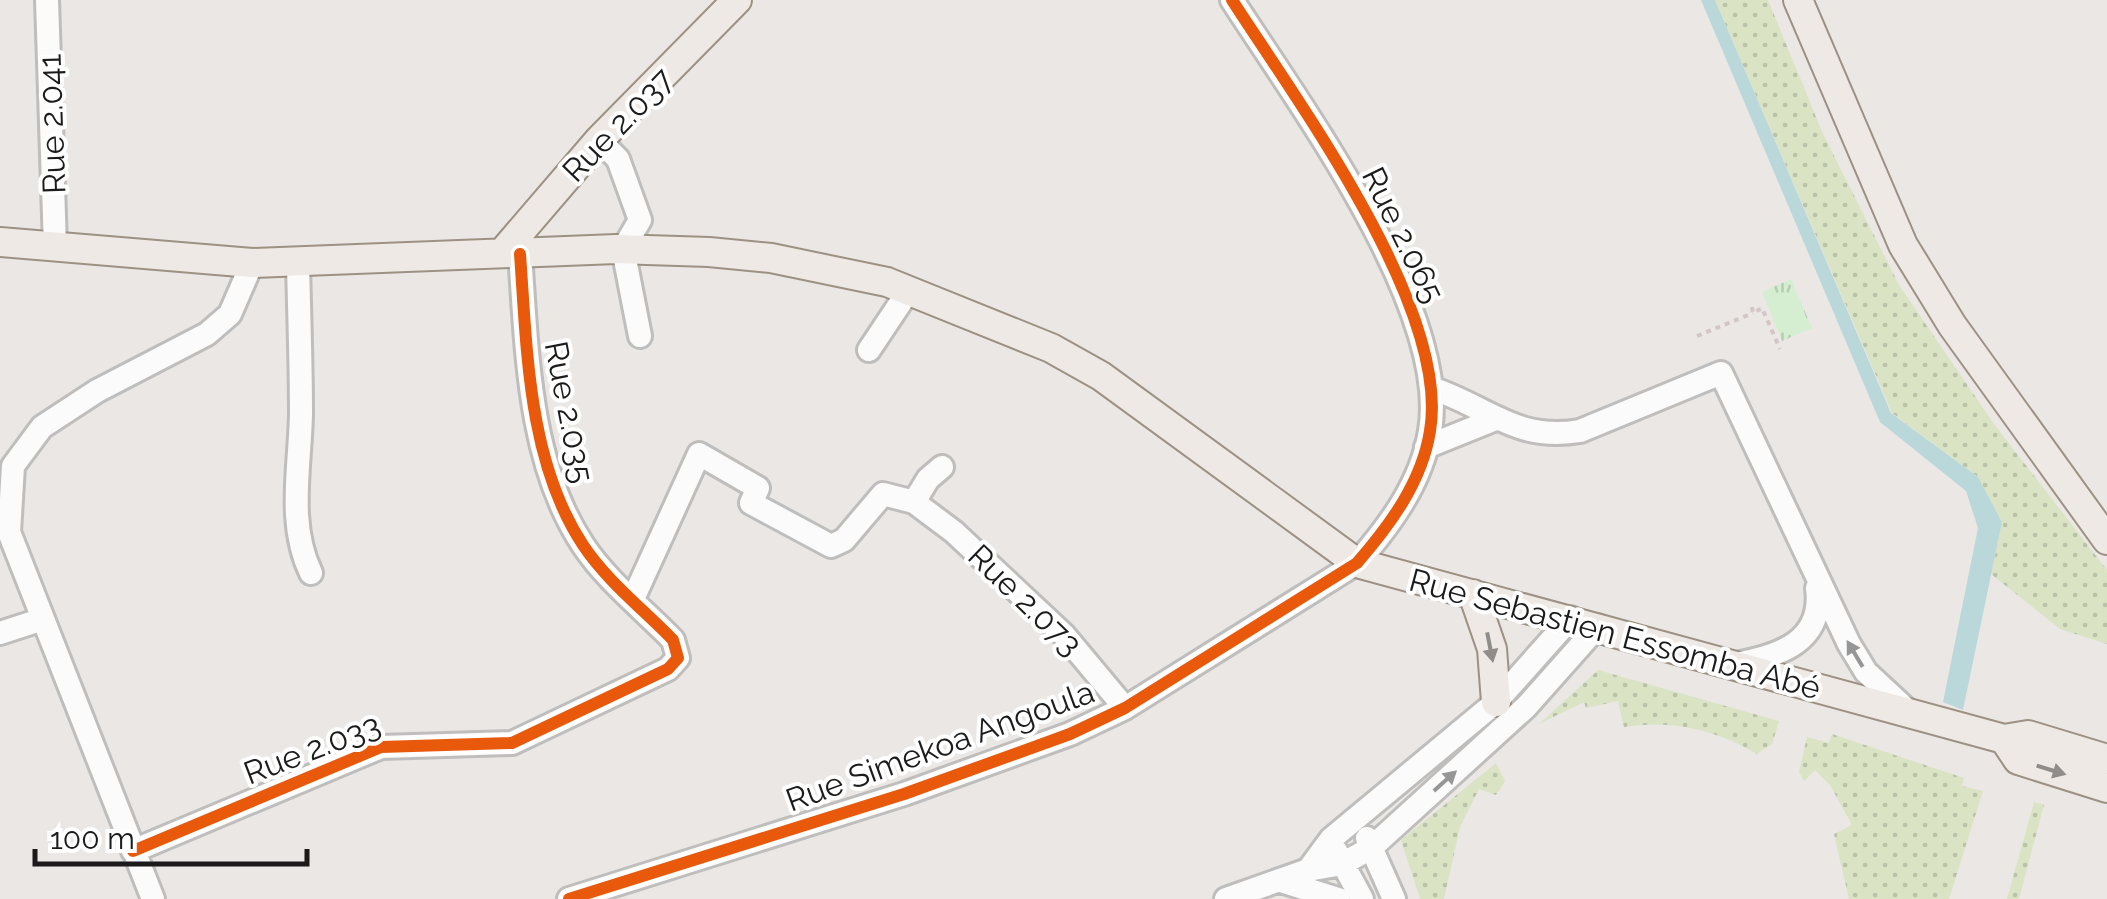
<svg xmlns="http://www.w3.org/2000/svg" width="2107" height="899" viewBox="0 0 2107 899" font-family="Raleway,sans-serif">
	<style>
		.grass { fill: url(#grass-dots) }
		.park { fill: url(#park-tufts) }
		.water { fill: #bad8da }
		.lines { fill: none; stroke-linecap: round; stroke-linejoin: round }
		.minor-casing { stroke: #bfbebc; stroke-width: 28 }
		.major-casing { stroke: #9d9184; stroke-width: 32 }
		.path { stroke: #d3c6c6; stroke-width: 4; stroke-dasharray: 5 5; stroke-linecap: butt }
		.minor { stroke: #fcfbfb; stroke-width: 22 }
		.major { stroke: #eee9e4; stroke-width: 28 }
		.cycleway-casing { stroke: #fff; stroke-width: 19 }
		.cycleway { stroke: #e8590c; stroke-width: 12 }
		.oneway { fill: #8f8c8a }
		.oneway2 { fill: #979696 }
		.labels { text-anchor: middle; stroke-width: 8; stroke-linejoin: round; paint-order: stroke }
		.street-label { font-size: 32px; fill: #1b1b1b; stroke: #fff }
	</style>
	<defs>
		<pattern id="grass-dots" width="8" height="8" patternUnits="userSpaceOnUse" patternTransform="scale(2.5)"><rect width="8" height="8" fill="#dae4c5"/><path d="M2 2h.1M6 6h.1" fill="none" stroke="#bac3a9" stroke-width="1.8" stroke-linecap="round"/></pattern>
		<pattern id="park-tufts" width="24" height="20" patternUnits="userSpaceOnUse" patternTransform="scale(2.5)"><rect width="24" height="20" fill="#d5eed1"/><path d="M3 7l-1-3M5 7V3M7 7l1-3M15 17l-1-3M17 17v-4M19 17l1-3" fill="none" stroke="#b6ccb3"/></pattern>
	</defs>
	<rect width="100%" height="100%" fill="#eae7e4"/>
	<!-- grass -->
	<path class="grass" d="M1715 0H1768L1823 134 1899 285 1994 424 2107 570V644L2060 629 1991 574 2002 522 1978 477 1892 413Z
		M1598 670 1779 721 1772 744 1757 754C1717 730 1671 719 1624 727L1618 701 1586 708 1584 702 1539 724Z
		M1832 734 1964 778 1962 786 1983 791 1949 899H1849L1834 834 1852 825 1830 785 1815 770 1804 781 1799 772 1807 737 1829 743Z
		M1496 763 1505 781 1496 795 1479 789 1460 827 1444 899H1420L1401 840Z
		M2034 802 2044 805 2019 899H2007Z"/>
	<!-- park -->
	<path class="park" d="M1791 279 1812 328 1782 341 1762 292Z"/>
	<!-- water -->
	<path class="water" d="M1701 0H1715L1891 413 1978 477 2002 522 1963 710 1943 702 1978 528 1966 491 1880 422Z"/>
	<g class="lines">
		<!-- minor casing -->
		<g class="minor-casing">
			<path id="minor" d="M47 0 55 247
				M599 140 618 159 640 220 623 249 640 336
				M298 261C299 312 301 363 301 414 300 467 287 524 311 573
				M869 350 909 290
				M1431 388C1487 406 1515 442 1580 431L1721 373 1849 644 1866 672 1907 710
				M1426 447 1493 420
				M914 502 954 532 1064 635 1125 708
				M633 599 699 454 758 488 751 503 831 546 844 540 883 494 914 502 928 479 942 467
				M0 633 43 619
				M1736 664C1780 656 1824 641 1817 588
				M1367 838 1394 899
				M133 851 381 747 512 743 668 669 678 658 673 640C644 610 606 580 583 545 528 462 527 350 520 254
				M1336 851 1362 899
				M1308 870 1331 839 1496 702 1571 618
				M1281 881 1338 899
				M153 899 9 532 13 466 42 427 97 391 207 334 230 314 252 263
				M569 899 904 794 1070 734 1125 708 1357 563C1390 525 1422 482 1430 431 1451 309 1297 101 1232 0
				M1226 899 1308 870 1342 864 1371 848 1526 707 1598 626"/>
		</g>
		<!-- major casing -->
		<g class="major-casing">
			<path id="major" d="M1798 0 1903 245 1952 325 2107 540
				M0 242 252 263 616 249 709 252 771 258 887 282 1051 348 1101 376 1357 563 2004 739 2028 735 2107 759
				M502 253 599 140 737 0
				M1473 594 1492 649 1496 702
				M2004 739 2018 760 2107 788"/>
		</g>
		<!-- path -->
		<path class="path" d="M1752 307 1753 313 1762 308 1780 349
			M1697 336 1753 313"/>
		<!-- minor -->
		<use href="#minor" class="minor"/>
		<!-- major -->
		<use href="#major" class="major"/>
		<!-- cycleway casing -->
		<g class="cycleway-casing">
			<path id="cycleway" d="M133 851 381 747 512 743 668 669 678 658 673 640C644 610 606 580 583 545 528 462 527 350 520 254
				M569 899 904 794 1070 734 1125 708 1357 563C1390 525 1422 482 1430 431 1451 309 1297 101 1232 0"/>
		</g>
		<!-- cycleway -->
		<use href="#cycleway" class="cycleway"/>
	</g>
	<!-- one-way arrows -->
	<defs><path id="oneway-solid" d="M-6-.8H1V-3.2L6.5 0L1 3.2V.8H-6Z" transform="scale(2.5)"/></defs>
	<g class="oneway">
		<use href="#oneway-solid" transform="translate(1490 647) rotate(79)"/>
		<use href="#oneway-solid" transform="translate(2051 770) rotate(17)"/>
	</g>
	<g class="oneway2">
		<use href="#oneway-solid" transform="translate(1855 654) rotate(-121)"/>
		<use href="#oneway-solid" transform="translate(1445 781) rotate(-42)"/>
	</g>
	<g class="labels">
		<!-- street labels -->
		<g class="street-label">
			<text transform="translate(52 124) rotate(-92)" y="11">Rue 2.041</text>
			<text transform="translate(618 125) rotate(-46)" y="11">Rue 2.037</text>
			<text transform="translate(1403 235) rotate(64)" y="11">Rue 2.065</text>
			<text transform="translate(569 412) rotate(79)" y="11">Rue 2.035</text>
			<text transform="translate(1025 600) rotate(44)" y="11">Rue 2.073</text>
			<text transform="translate(1615 634) rotate(15)" y="11">Rue Sebastien Essomba Abé</text>
			<text transform="translate(940 746) rotate(-20)" y="11">Rue Simekoa Angoula</text>
			<text transform="translate(312 749) rotate(-21)" y="11">Rue 2.033</text>
		</g>
	</g>
	<!-- scale -->
	<path d="M35 849v15h272v-15" fill="none" stroke="#1b1b1b" stroke-width="5"/>
	<text x="50" y="849" font-size="30" fill="#1b1b1b" stroke="#ffffff" stroke-width="8" paint-order="stroke">100 m</text>
</svg>
